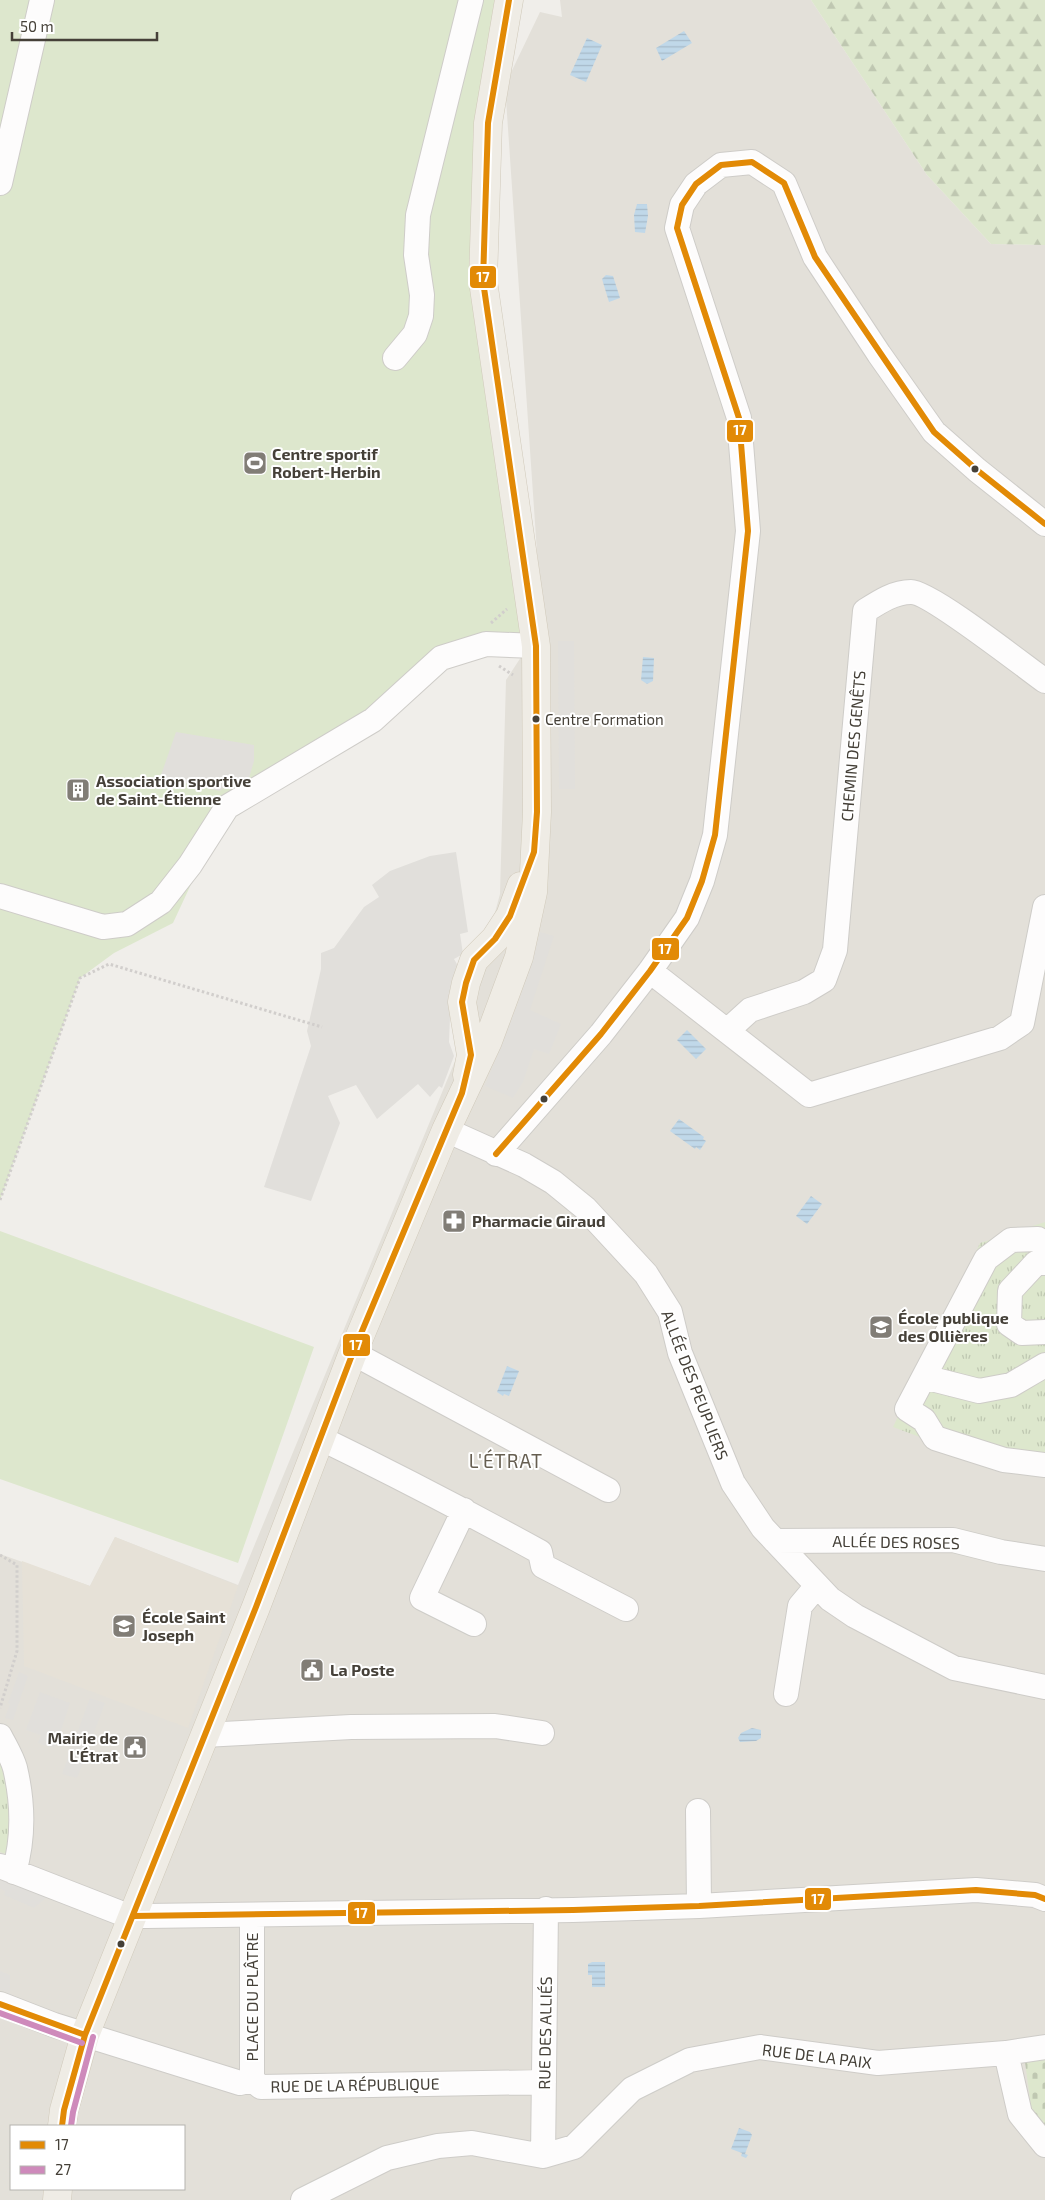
<svg xmlns="http://www.w3.org/2000/svg" width="1045" height="2200" viewBox="0 0 1045 2200" font-family="'Exo 2',sans-serif">
	<style>
		.residential { fill: #e3e0d9; fill-rule: evenodd }
		.education { fill: #e6e1d7 }
		.forest { fill: url(#forest-firs) }
		.cemetery { fill: url(#cemetery-stones) }
		.park { fill: url(#park-tufts) }
		.pitch { fill: #dde7cd }
		.parking { fill: #e1dfdb }
		.water { fill: url(#water-rules) }
		.lines { fill: none; stroke-linecap: round; stroke-linejoin: round }
		.minor-casing { stroke: #ceccc8; stroke-width: 26 }
		.major-casing { stroke: #d0c9ba; stroke-width: 29 }
		.path { stroke: #d1cecc; stroke-width: 3; stroke-dasharray: 2.5 2.5; stroke-linecap: butt }
		.minor { stroke: #fdfcfc; stroke-width: 24 }
		.major { stroke: #efece5; stroke-width: 28 }
		.bus-1-casing { stroke: #fff; stroke-width: 10 }
		.bus-2-casing { stroke: #fff; stroke-width: 10 }
		.bus-1 { stroke: #e28a06; stroke-width: 6 }
		.bus-2 { stroke: #ce8abb; stroke-width: 6 }
		.bus-dot { fill: #454038; stroke: #fff; stroke-width: 2 }
		.labels { text-anchor: middle; stroke-width: 4; stroke-linejoin: round; paint-order: stroke }
		.bus-label { font-size: 15px; fill: #454038; stroke: #fff; text-anchor: start }
		.poi-label { font-size: 16px; font-weight: bold; fill: #454038; stroke: #fff; text-anchor: start }
		.street-label { font-size: 16px; fill: #454038; stroke: #fff }
		.quarter-label { font-size: 19px; letter-spacing: 1px; fill: #665e50; stroke: #fff }
		.line-badge { stroke: #fff; stroke-width: 2 }
		.badge-label { font-size: 14px; text-anchor: middle; font-weight: bold; fill: #fff }
	</style>
	<defs>
		<pattern id="forest-firs" width="22" height="20" patternUnits="userSpaceOnUse" patternTransform="scale(1.25)"><rect width="22" height="20" fill="#dde7cd"/><path d="M5 1l3.5 6h-7zM16 11l3.5 6h-7z" fill="#bfc7b1"/></pattern>
		<pattern id="cemetery-stones" width="16" height="16" patternUnits="userSpaceOnUse" patternTransform="scale(1.25)"><rect width="16" height="16" fill="#dde7cd"/><path d="M2 7V4a2 2 0 0 1 4 0v3zM10 15v-3a2 2 0 0 1 4 0v3z" fill="#bfc7b1"/></pattern>
		<pattern id="park-tufts" width="24" height="20" patternUnits="userSpaceOnUse" patternTransform="scale(1.25)"><rect width="24" height="20" fill="#dde7cd"/><path d="M3 7l-1-3M5 7V3M7 7l1-3M15 17l-1-3M17 17v-4M19 17l1-3" fill="none" stroke="#bfc7b1"/></pattern>
		<pattern id="water-rules" width="6" height="5" patternUnits="userSpaceOnUse" patternTransform="scale(1.25)"><rect width="6" height="5" fill="#c0d8e9"/><path d="M0 2.5h6" fill="none" stroke="#a6bac9"/></pattern>
	</defs>
	<rect width="100%" height="100%" fill="#f0eeea"/>
	<!-- residential -->
	<path class="residential" d="M560 0H811L927 175 991 244 1045 245V2200H0V1554L90 1586 115 1537 238 1585 455 1061 500 894 506 680 542 625 505 85 540 12 562 17ZM11 2126H184V2189H11Z"/>
	<!-- education -->
	<path class="education" d="M115 1537 238 1586 188 1728 24 1666 22 1561 90 1586Z"/>
	<!-- forest -->
	<path class="forest" d="M811 0H1045V245L991 244 927 175Z"/>
	<!-- cemetery -->
	<path class="cemetery" d="M1045 2059V2130L1032 2114 1025 2062Z"/>
	<!-- park -->
	<path class="park" d="M1045 1222V1469L1003 1468 893 1427 980 1243Z
		M0 1748 12 1782V1856L0 1852Z"/>
	<!-- pitch -->
	<path class="pitch" d="M0 0H509L483 281 536 646 441 658 227 807 173 923 114 953 80 978 0 1200Z
		M0 1231 314 1347 238 1563 0 1479Z"/>
	<!-- parking -->
	<path class="parking" d="M558 641H574L575 789H559Z
		M176 732 254 745V761L249 778 241 783 235 778 220 791 160 778Z
		M456 852 468 932 460 934 463 954 454 959 458 966 451 993 449 1042 454 1056 442 1088 439 1086 430 1097 418 1084 377 1119 356 1085 328 1096 340 1123 311 1201 264 1187 311 1046 307 1031 321 969V953L334 948 364 907 379 897 372 885 390 871 430 856Z
		M540 932 554 936 530 1010 561 1024 549 1054 534 1049 523 1082 513 1098 485 1086 520 998Z
		M19 1672 28 1676 13 1720 5 1718 10 1704 8 1703Z
		M40 1692 70 1703 55 1748 38 1743 41 1735 26 1730Z
		M90 1698 105 1703 77 1778 62 1774Z
		M0 1876 48 1896 34 1908 4 1895 5 1891 0 1889Z
		M0 1971 10 1975V1994L0 1990Z"/>
	<!-- water -->
	<path class="water" d="M684 31 692 43 662 61 656 48Z
		M587 38 602 45 586 82 570 75Z
		M637 204H647L648 216 645 233 635 232 634 215Z
		M606 275 613 276 620 298 609 302 602 279Z
		M643 657 654 658 653 681 647 684 641 680Z
		M687 1030 706 1049 696 1059 677 1040Z
		M679 1119 704 1137 703 1139 706 1141 700 1150 696 1147 695 1149 670 1131Z
		M811 1196 822 1204 807 1224 796 1216Z
		M507 1366 519 1371 509 1396 504 1394 503 1396 497 1392Z
		M752 1728 761 1730V1738L756 1741 740 1742 738 1738 741 1733Z
		M592 1962H605V1987H592V1975H588V1964Z
		M739 2128 750 2132 752 2135 745 2154 748 2155 746 2158 741 2156 742 2153 731 2149Z"/>
	<g class="lines">
		<!-- minor casing -->
		<g class="minor-casing">
			<path id="minor" d="M0 183 42 0
				M395 358 415 334 421 316 422 295 416 255 418 215 471 0
				M0 896 103 927 127 924 161 902 190 865 227 807 373 720 441 658 486 644 536 646
				M650 971 809 1095 1000 1038 1022 1023 1045 907
				M727 1031 750 1010 804 992 824 980 835 950 865 611C879 602 894 592 911 592 930 592 1024 666 1045 681
				M446 1130 524 1165 553 1182 585 1208 646 1274 670 1312 680 1353 733 1483 763 1528 830 1599 855 1616 954 1668 1045 1687
				M496 1154 601 1034 650 971 687 918 702 881 715 835 748 531 739 418 677 228 682 205 696 184 721 165 752 162 784 183 815 257 879 354 934 432 977 470 1045 524
				M1045 1248 1038 1239 1011 1240 986 1259 907 1409 924 1420 935 1438 1004 1460 1045 1465
				M1045 1263H1036L1010 1291 1009 1324 1022 1333 1045 1332
				M352 1355 364 1359 608 1490
				M924 1377 979 1391 1011 1385 1045 1365
				M320 1438C394 1474 467 1512 540 1552L543 1566 626 1609
				M464 1510 422 1598 474 1624
				M775 1541 953 1540 1001 1552 1045 1559
				M786 1694 800 1606 816 1587
				M204 1735 351 1727 495 1726 542 1733
				M0 1736C5 1746 12 1757 15 1768 23 1802 24 1838 14 1872
				M698 1811 699 1906
				M0 1866 118 1912 133 1916H146L573 1910 699 1906 976 1890 1035 1895 1045 1899
				M252 1915V2080
				M0 2004 54 2025 240 2083 252 2080
				M1006 2053 1020 2114 1045 2145
				M252 2080 261 2087 544 2082
				M543 2156 546 1909
				M303 2200 387 2158 438 2146 472 2143 543 2156 574 2147 632 2089 690 2060 760 2047 878 2063 1006 2053 1045 2047"/>
		</g>
		<!-- major casing -->
		<g class="major-casing">
			<path id="major" d="M467 1075 471 1055 462 1002 466 983 474 960 495 939 510 916 521 886
				M62 2126 64 2110 85 2035 256 1607 352 1355 446 1130 488 1041 519 957 533 892 537 812 536 646 483 281 488 123 509 0
				M57 2200 58 2189"/>
		</g>
		<!-- path -->
		<path class="path" d="M491 623 507 609
			M499 666 513 675
			M0 1200 80 978 109 964 322 1027
			M0 1555 17 1565V1651L0 1708"/>
		<!-- minor -->
		<use href="#minor" class="minor"/>
		<!-- major -->
		<use href="#major" class="major"/>
		<!-- bus-1 casing -->
		<g class="bus-1-casing">
			<path id="bus-1" d="M496 1154 601 1034 650 971 687 918 702 881 715 835 748 531 739 418 677 228 682 205 696 184 721 165 752 162 784 183 815 257 934 432 977 470 1045 524
				M133 1916 573 1910 699 1906 976 1890 1035 1895 1045 1899
				M0 2004 85 2035
				M62 2126 64 2110 85 2035 256 1607 352 1355 462 1093 471 1055 462 1002 466 983 474 960 495 939 510 916 534 852 537 812 536 646 483 281 488 123 509 0"/>
		</g>
		<!-- bus-2 casing -->
		<g class="bus-2-casing">
			<path id="bus-2" d="M0 2013 82 2043
				M71 2126 73 2112 93 2037"/>
		</g>
		<!-- bus-1 -->
		<use href="#bus-1" class="bus-1"/>
		<!-- bus-2 -->
		<use href="#bus-2" class="bus-2"/>
	</g>
	<!-- icons -->
	<defs>
		<g id="stadium-square" transform="scale(1.25)"><rect x="-9" y="-9" width="18" height="18" rx="4" fill="#817d76" stroke="#fff"/><path d="M0-5a6.5 5 0 1 0 0 10a6.5 5 0 1 0 0-10ZM-3.5-1.8h7v3.6h-7Z" fill="#fff"/></g>
		<g id="building-square" transform="scale(1.25)"><rect x="-9" y="-9" width="18" height="18" rx="4" fill="#817d76" stroke="#fff"/><path d="M-4-6H4V6H1V3H-1V6H-4ZM-2.5-4.3h1.7v1.8h-1.7ZM.8-4.3h1.7v1.8H.8ZM-2.5-1h1.7V.8h-1.7ZM.8-1h1.7V.8H.8Z" fill="#fff"/></g>
		<g id="pharmacy-square" transform="scale(1.25)"><rect x="-9" y="-9" width="18" height="18" rx="4" fill="#817d76" stroke="#fff"/><path d="M-2-6h4v4h4v4h-4v4h-4v-4h-4v-4h4Z" fill="#fff"/></g>
		<g id="school-square" transform="scale(1.25)"><rect x="-9" y="-9" width="18" height="18" rx="4" fill="#817d76" stroke="#fff"/><path d="M0-5L7-2L0 1L-7-2ZM-4 1L0 2.5L4 1V4Q0 6-4 4Z" fill="#fff"/></g>
		<g id="civic-square" transform="scale(1.25)"><rect x="-9" y="-9" width="18" height="18" rx="4" fill="#817d76" stroke="#fff"/><path d="M-.6-6.5H3V-4.5H.6V-3L4-1V1h2V6H-6V1h2V-1L-.6-3ZM-1.2 2.5V6h2.4V2.5Z" fill="#fff"/></g>
	</defs>
	<g fill-rule="evenodd">
		<use href="#stadium-square" x="255" y="463"/>
		<use href="#building-square" x="78" y="790"/>
		<use href="#pharmacy-square" x="454" y="1221"/>
		<use href="#school-square" x="881" y="1327"/>
		<use href="#school-square" x="124" y="1626"/>
		<use href="#civic-square" x="312" y="1670"/>
		<use href="#civic-square" x="135" y="1747"/>
	</g>
	<!-- markers -->
	<g class="bus-dot">
		<circle cx="975" cy="469" r="4.5"/>
		<circle cx="536" cy="719" r="4.5"/>
		<circle cx="544" cy="1099" r="4.5"/>
		<circle cx="121" cy="1944" r="4.5"/>
	</g>
	<g class="labels">
		<!-- bus labels -->
		<g class="bus-label">
			<text x="545" y="725">Centre Formation</text>
		</g>
		<!-- poi labels -->
		<g class="poi-label">
			<text x="272" y="460">Centre sportif<tspan x="272" dy="18">Robert-Herbin</tspan></text>
			<text x="96" y="787">Association sportive<tspan x="96" dy="18">de Saint-Étienne</tspan></text>
			<text x="472" y="1227">Pharmacie Giraud</text>
			<text x="898" y="1324">École publique<tspan x="898" dy="18">des Ollières</tspan></text>
			<text x="142" y="1623">École Saint<tspan x="142" dy="18">Joseph</tspan></text>
			<text x="330" y="1676">La Poste</text>
			<text x="118" y="1744" text-anchor="end">Mairie de<tspan x="118" dy="18">L'Étrat</tspan></text>
		</g>
		<!-- street labels -->
		<g class="street-label">
			<text transform="translate(853 746) rotate(-85)" y="6">CHEMIN DES GENÊTS</text>
			<text transform="translate(695 1385) rotate(69)" y="6">ALLÉE DES PEUPLIERS</text>
			<text transform="translate(896 1542) rotate(1)" y="6">ALLÉE DES ROSES</text>
			<text transform="translate(252 1997) rotate(-90)" y="6">PLACE DU PLÂTRE</text>
			<text transform="translate(545 2033) rotate(-89)" y="6">RUE DES ALLIÉS</text>
			<text transform="translate(817 2056) rotate(7)" y="6">RUE DE LA PAIX</text>
			<text transform="translate(355 2085) rotate(-1)" y="6">RUE DE LA RÉPUBLIQUE</text>
		</g>
		<!-- quarter labels -->
		<g class="quarter-label">
			<text x="506" y="1468">L'ÉTRAT</text>
		</g>
	</g>
	<g class="line-badge">
		<rect x="469" y="265" width="28" height="24" rx="5" fill="#e28a06"/>
		<rect x="726" y="419" width="28" height="24" rx="5" fill="#e28a06"/>
		<rect x="651" y="937" width="29" height="24" rx="5" fill="#e28a06"/>
		<rect x="342" y="1333" width="29" height="24" rx="5" fill="#e28a06"/>
		<rect x="804" y="1887" width="28" height="24" rx="5" fill="#e28a06"/>
		<rect x="347" y="1901" width="29" height="24" rx="5" fill="#e28a06"/>
	</g>
	<g class="badge-label">
		<text x="483" y="282">17</text>
		<text x="740" y="435">17</text>
		<text x="665" y="954">17</text>
		<text x="356" y="1350">17</text>
		<text x="818" y="1904">17</text>
		<text x="361" y="1918">17</text>
	</g>
	<!-- legend -->
	<rect x="10" y="2125" width="175" height="65" fill="#ffffff" stroke="#b5b3af"/>
	<rect x="20" y="2141" width="25" height="8" fill="#e28a06" stroke="#b5b3af"/>
	<text x="55" y="2150" font-size="15" fill="#454038">17</text>
	<rect x="20" y="2166" width="25" height="8" fill="#ce8abb" stroke="#b5b3af"/>
	<text x="55" y="2175" font-size="15" fill="#454038">27</text>
	<!-- scale -->
	<path d="M12 32v8h145v-8" fill="none" stroke="#454038" stroke-width="2.5"/>
	<text x="20" y="32" font-size="15" fill="#454038" stroke="#ffffff" stroke-width="4" paint-order="stroke">50 m</text>
</svg>
